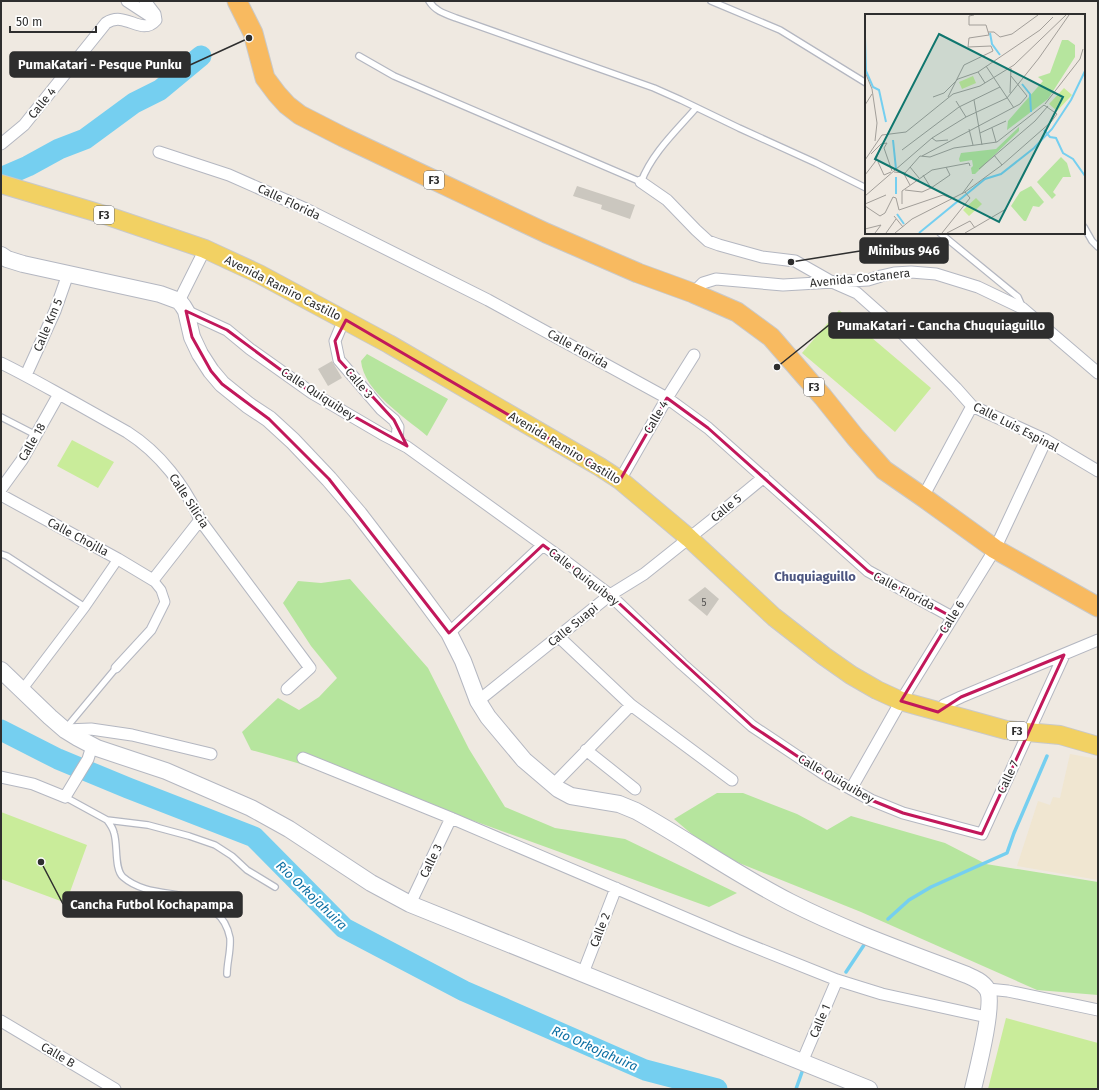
<svg xmlns="http://www.w3.org/2000/svg" width="1099" height="1090" viewBox="0 0 1099 1090" font-family="'Fira Sans',sans-serif">
	<style>
		.education { fill: #f0e6d1 }
		.green { fill: #b6e59e }
		.pitch { fill: #c9ec9a }
		.lines { fill: none; stroke-linecap: round; stroke-linejoin: round }
		.stream { stroke: #75cff0; stroke-width: 3.5 }
		.river { stroke: #75cff0; stroke-width: 21 }
		.building { fill: #cbc7bf }
		.service-casing { stroke: #b4b7c1; stroke-width: 8 }
		.pedestrian-casing { stroke: #b4b7c1; stroke-width: 11 }
		.minor-casing { stroke: #b4b7c1; stroke-width: 13 }
		.secondary-casing { stroke: #b4b7c1; stroke-width: 18 }
		.primary-casing { stroke: #c9c9c9; stroke-width: 20 }
		.trunk-casing { stroke: #c9c9c9; stroke-width: 21 }
		.service { stroke: #fff; stroke-width: 5.5 }
		.pedestrian { stroke: #fff; stroke-width: 9 }
		.minor { stroke: #fff; stroke-width: 11 }
		.secondary { stroke: #fff; stroke-width: 16 }
		.primary { stroke: #f2d163; stroke-width: 18 }
		.trunk { stroke: #f8ba60; stroke-width: 19 }
		.marked { fill: none; stroke: #c2185b; stroke-width: 3; stroke-linejoin: round }
		.labels { text-anchor: middle; stroke-width: 4; stroke-linejoin: round; paint-order: stroke }
		.number-label { font-size: 10px; fill: #555452 }
		.shield { fill: #fff; stroke: #6d6d6d; stroke-width: 1 }
		.shield-label { font-size: 11px; font-weight: bold; fill: #2e2e2e }
		.street-label { font-size: 12px; fill: #2e2e2e; stroke: #fff }
		.neighbourhood-label { font-size: 13px; font-weight: bold; fill: #4d5680; stroke: #fff }
		.water-label { font-size: 13px; font-style: italic; fill: #0d6fa3; stroke: #fff }
		.inset-river { fill: none; stroke: #75cff0; stroke-width: 2 }
		.inset-road { fill: none; stroke: #a29e99; stroke-width: 1 }
		.view { fill: #0f766e; fill-opacity: 0.15; stroke: #0f766e; stroke-width: 2 }
		.inset-edge { fill: none; stroke: #2e2e2e; stroke-width: 2 }
		.leader { fill: none; stroke: #2e2e2e; stroke-width: 1.5 }
		.callout-dot { fill: #2e2e2e; stroke: #fff; stroke-width: 1.5 }
		.callout { fill: #2e2e2e; stroke: #2e2e2e; stroke-width: 1.5 }
		.callout-label { font-size: 13px; text-anchor: middle; font-weight: bold; fill: #fff }
	</style>
	<rect width="100%" height="100%" fill="#efe9e1"/>
	<!-- education -->
	<path class="education" d="M1070 754 1098 759V880L1017 866 1038 801 1050 805 1053 797 1060 798Z"/>
	<!-- green -->
	<path class="green" d="M367 354 448 399 427 436C405 417 364 392 361 361Z
		M350 579 428 668 469 749 505 807 555 828 625 839 737 893 709 907C557 852 407 792 251 750L242 732 278 698 299 710 319 697 337 678 311 646 283 603 298 581 321 583Z
		M717 793H743L797 814 827 830 851 816 945 843 986 864 1098 882V995L1037 990 861 912 714 853 674 819Z"/>
	<!-- pitch -->
	<path class="pitch" d="M839 310 931 388 895 432 802 353Z
		M72 440 114 462 98 488 57 466Z
		M1 812 87 845 66 903 1 879Z
		M1006 1018 1098 1043V1089H988Z"/>
	<g class="lines">
		<!-- stream -->
		<path class="stream" d="M888 919 909 900 931 887 1007 853 1014 833 1047 756
			M846 972 864 945
			M796 1089 802 1072"/>
		<!-- river -->
		<path class="river" d="M3 177 28 166 59 149 85 139 134 103 160 90 201 56
			M1 730 58 759 128 788 254 837 344 928 464 991 645 1070 717 1089"/>
	</g>
	<!-- building -->
	<path class="building" d="M577 186 635 205 630 219 601 209 602 205 573 196Z
		M332 361 342 378 328 386 318 369Z
		M705 587 719 599 707 616 688 600Z"/>
	<g class="lines">
		<!-- service casing -->
		<g class="service-casing">
			<path id="service" d="M429 1C435 11 445 14 456 18L654 88 681 100 739 128 816 163 866 188
				M711 1 780 30 866 83
				M359 56 394 76 641 182C652 153 676 131 696 108
				M1084 227 1092 241 1098 247
				M940 233 1018 297 1022 306
				M1 417 36 435
				M1 554 7 556 85 607
				M66 728 116 668
				M65 797 107 820 148 825 189 836 215 845 232 856 247 870 275 887
				M107 820C110 824 113 828 114 833 118 845 114 869 123 877 146 897 179 890 204 902 208 904 212 909 215 912 223 918 228 928 230 938 231 951 227 962 227 974"/>
		</g>
		<!-- pedestrian casing -->
		<g class="pedestrian-casing">
			<path id="pedestrian" d="M116 668 151 630 165 602 161 590 153 580
				M22 690 85 607 118 559"/>
		</g>
		<!-- minor casing -->
		<g class="minor-casing">
			<path id="minor" d="M127 1 156 20
				M1 144 24 125 106 23C126 10 141 37 156 20L155 14 145 1
				M159 152 229 175 306 209 488 300 667 398 708 428 868 571 952 617
				M641 182 667 200 696 230 708 241 719 245 762 257 795 261 832 282 857 293 902 333 956 388 972 406 1046 440 1098 471
				M693 293 703 283 716 279 783 285 868 280 881 276 894 273 911 272 936 274 978 287 1022 308 1098 373
				M179 301 205 249
				M186 311 227 330 250 349 312 393 382 434 407 447 557 555 610 595 682 664 752 726 824 774 871 800 903 813 982 834 1064 655
				M346 320 340 329 335 341 339 360 381 409 394 420 398 427 397 441
				M1 363C28 376 53 391 79 405 95 414 111 423 127 432 160 453 185 486 200 520L310 668 287 689
				M26 375 55 311 68 274
				M620 480 667 398 694 355
				M1 489 22 460 59 394
				M1 495 118 559 153 580 200 520
				M923 497 972 406
				M449 633 543 545
				M559 637 631 705 732 780
				M478 701 610 595 644 574 713 519 764 477
				M938 712 944 705 961 697 1098 640
				M65 730 91 729 132 735 211 754
				M586 750 635 789
				M303 758 451 818 737 940 837 980 882 994 987 1017
				M1 777 33 784 65 797 88 759 92 746
				M553 785 631 705
				M851 789 901 701 995 549 1046 440
				M410 904 451 818
				M583 973 616 888
				M988 989 1008 991 1098 1010
				M1 1021 115 1089
				M802 1062 837 980"/>
		</g>
		<!-- secondary casing -->
		<g class="secondary-casing">
			<path id="secondary" d="M1 255 7 259 23 264 160 294 179 301 183 306 186 311 192 337 200 354 211 371 222 384 248 405 269 419 293 441 329 479 359 514 418 591 449 633 463 661 478 701 488 717 524 760 558 789 571 796 619 804 636 811C688 840 737 875 790 902 847 931 907 952 967 975 974 978 983 982 987 989 995 1001 977 1072 973 1089
				M1 670 50 717 65 730 78 738 97 748 166 771 251 808 289 829 371 883 410 904 869 1089"/>
		</g>
		<!-- primary casing -->
		<g class="primary-casing">
			<path id="primary" d="M1 184 105 215 205 249 259 274 389 344 600 467 620 480 689 538 774 617 824 656 851 675 877 690 901 701 988 725 1006 730 1060 735 1098 746"/>
		</g>
		<!-- trunk casing -->
		<g class="trunk-casing">
			<path id="trunk" d="M237 1 253 33 265 78 277 94 287 105 300 115 343 137 546 233 638 273 693 293 737 312 771 337 823 397 855 437 884 470 923 497 995 549 1098 607"/>
		</g>
		<!-- service -->
		<use href="#service" class="service"/>
		<!-- pedestrian -->
		<use href="#pedestrian" class="pedestrian"/>
		<!-- minor -->
		<use href="#minor" class="minor"/>
		<!-- secondary -->
		<use href="#secondary" class="secondary"/>
		<!-- primary -->
		<use href="#primary" class="primary"/>
		<!-- trunk -->
		<use href="#trunk" class="trunk"/>
	</g>
	<!-- marked area -->
	<path class="marked" d="M186 311 227 330 312 393 407 446 394 420 339 360 335 341 346 320 620 480 667 398 708 428 868 571 952 617 901 701 938 712 961 697 1064 655 982 834 903 813 871 800 824 774 752 726 610 595 543 545 449 633 329 479 269 419 222 384 211 371 192 337Z"/>
	<g class="labels">
		<!-- number labels -->
		<g class="number-label">
			<text x="704" y="606">5</text>
		</g>
		<!-- shield labels -->
		<g class="shield">
			<rect x="424" y="171" width="20" height="18" rx="3"/>
			<rect x="94" y="206" width="20" height="18" rx="3"/>
			<rect x="804" y="378" width="20" height="18" rx="3"/>
			<rect x="1007" y="722" width="20" height="18" rx="3"/>
		</g>
		<g class="shield-label">
			<text x="434" y="184">F3</text>
			<text x="104" y="219">F3</text>
			<text x="814" y="391">F3</text>
			<text x="1017" y="735">F3</text>
		</g>
		<!-- street labels -->
		<g class="street-label">
			<text transform="translate(42 103) rotate(-51)" y="4">Calle 4</text>
			<text transform="translate(289 202) rotate(25)" y="4">Calle Florida</text>
			<text transform="translate(860 278) rotate(-6)" y="4">Avenida Costanera</text>
			<text transform="translate(283 288) rotate(27)" y="4">Avenida Ramiro Castillo</text>
			<text transform="translate(48 325) rotate(-67)" y="4">Calle Km 5</text>
			<text transform="translate(578 349) rotate(29)" y="4">Calle Florida</text>
			<text transform="translate(359 383) rotate(50)" y="4">Calle 3</text>
			<text transform="translate(318 394) rotate(33)" y="4">Calle Quiquibey</text>
			<text transform="translate(656 417) rotate(-60)" y="4">Calle 4</text>
			<text transform="translate(1016 427) rotate(27)" y="4">Calle Luis Espinal</text>
			<text transform="translate(32 442) rotate(-60)" y="4">Calle 18</text>
			<text transform="translate(565 448) rotate(31)" y="4">Avenida Ramiro Castillo</text>
			<text transform="translate(189 501) rotate(57)" y="4">Calle Silicia</text>
			<text transform="translate(726 508) rotate(-40)" y="4">Calle 5</text>
			<text transform="translate(78 537) rotate(28)" y="4">Calle Chojlla</text>
			<text transform="translate(584 577) rotate(38)" y="4">Calle Quiquibey</text>
			<text transform="translate(904 591) rotate(28)" y="4">Calle Florida</text>
			<text transform="translate(952 617) rotate(-58)" y="4">Calle 6</text>
			<text transform="translate(573 625) rotate(-39)" y="4">Calle Suapi</text>
			<text transform="translate(1008 777) rotate(-65)" y="4">Calle 7</text>
			<text transform="translate(836 779) rotate(30)" y="4">Calle Quiquibey</text>
			<text transform="translate(431 861) rotate(-64)" y="4">Calle 3</text>
			<text transform="translate(600 930) rotate(-69)" y="4">Calle 2</text>
			<text transform="translate(820 1021) rotate(-67)" y="4">Calle 1</text>
			<text transform="translate(58 1055) rotate(31)" y="4">Calle B</text>
		</g>
		<!-- neighbourhood labels -->
		<g class="neighbourhood-label">
			<text x="815" y="581">Chuquiaguillo</text>
		</g>
		<!-- water labels -->
		<g class="water-label">
			<text transform="translate(312 895) rotate(44)" y="5">Río Orkojahuira</text>
			<text transform="translate(595 1048) rotate(24)" y="5">Río Orkojahuira</text>
		</g>
	</g>
	<!-- overview -->
	<g transform="translate(865 14)">
		<rect width="220" height="220" fill="#efe9e1"/>
		<path d="M197 26H203L210 31V43L183 85 142 116 143 107 178 67 173 63 185 59ZM154 113V117L110 160H107L106 154 108 152 107 146 95 148 94 145 96 139 131 135ZM196 143 202 149 206 163H198L188 178 191 181 187 185 172 168ZM166 172 179 188 174 193 168 192 161 207H159L146 192 155 178Z" fill="#b6e59e"/>
		<path d="M108 62 111 69 97 75 94 68ZM199 74 207 81 192 97 184 90ZM111 184 117 190 104 202 98 196Z" fill="#c9ec9a"/>
		<path class="inset-river" d="M125 19 127 30 135 41M0 23 1 57 8 73 14 76 21 108M157 70 165 80 166 98M206 86 220 57M179 116 185 123 191 124 198 139 208 145 220 162M28 126 31 155M31 180V163M32 200 39 210M54 219 120 165 136 160 169 134 187 115 206 86"/>
		<path class="inset-road" d="M123 18H129L135 23 147 20 173 1M121 52 149 94M0 58 7 75 12 109 10 127M113 58 120 69M145 79 146 54M68 83 79 79 93 65 113 58 175 16 188 3M83 83 99 51 128 37 126 32 103 33 104 24 124 21 121 11H104V2L109 1M109 86 117 131M91 87 101 103M180 90 215 45 218 35M0 91 7 80M127 114 131 128M104 115 108 131M115 119 141 107M67 124 71 127 83 126M37 136 94 93 135 73M6 140 16 130 22 129 19 134 27 157M129 141 137 151M57 142 155 90 162 82 146 62M0 146 17 121 41 118 88 80 115 72 149 51 201 1M13 148 19 161 26 158M45 153 54 164M114 155 170 107 183 92M29 158 40 159 55 142 65 143 89 134 132 128 179 91 192 100 186 108 137 151 100 178 47 205 30 219M39 160 45 171M0 161 10 148 16 132M58 161 66 174M40 176 57 178 66 174 85 161 81 153M97 180 108 165M0 182 67 124 101 103 142 84 174 44 204 1M0 190 21 181M37 190V177L67 156 104 149 105 152M0 192 15 202 20 199 28 183 31 184 34 196 78 181 86 184M29 202 38 213M0 215 16 211 10 219M21 219 31 205M77 219 105 184 100 178M82 219 105 207 110 214M100 219 141 195"/>
		<path class="view" d="M74 20 198 83 134 208 10 145Z"/>
		<rect width="220" height="220" class="inset-edge"/>
	</g>
	<!-- callouts -->
	<path class="leader" d="M249 38L190 65M791 262L860 251M777 367L829 325M41 862L63 904"/>
	<g class="callout-dot">
		<circle cx="249" cy="38" r="4"/>
		<circle cx="791" cy="262" r="4"/>
		<circle cx="777" cy="367" r="4"/>
		<circle cx="41" cy="862" r="4"/>
	</g>
	<g class="callout">
		<rect x="10" y="52" width="180" height="25" rx="4"/>
		<rect x="860" y="238" width="88" height="25" rx="4"/>
		<rect x="829" y="313" width="224" height="25" rx="4"/>
		<rect x="63" y="892" width="179" height="25" rx="4"/>
	</g>
	<g class="callout-label">
		<text x="100" y="69">PumaKatari - Pesque Punku</text>
		<text x="904" y="255">Minibus 946</text>
		<text x="941" y="330">PumaKatari - Cancha Chuquiaguillo</text>
		<text x="152" y="909">Cancha Futbol Kochapampa</text>
	</g>
	<!-- border -->
	<rect width="1099" height="1090" fill="none" stroke="#2e2e2e" stroke-width="4"/>
	<!-- scale -->
	<path d="M10 26v6h86v-6" fill="none" stroke="#2e2e2e" stroke-width="2"/>
	<text x="16" y="26" font-size="12" fill="#2e2e2e" stroke="#ffffff" stroke-width="3" paint-order="stroke">50 m</text>
</svg>
